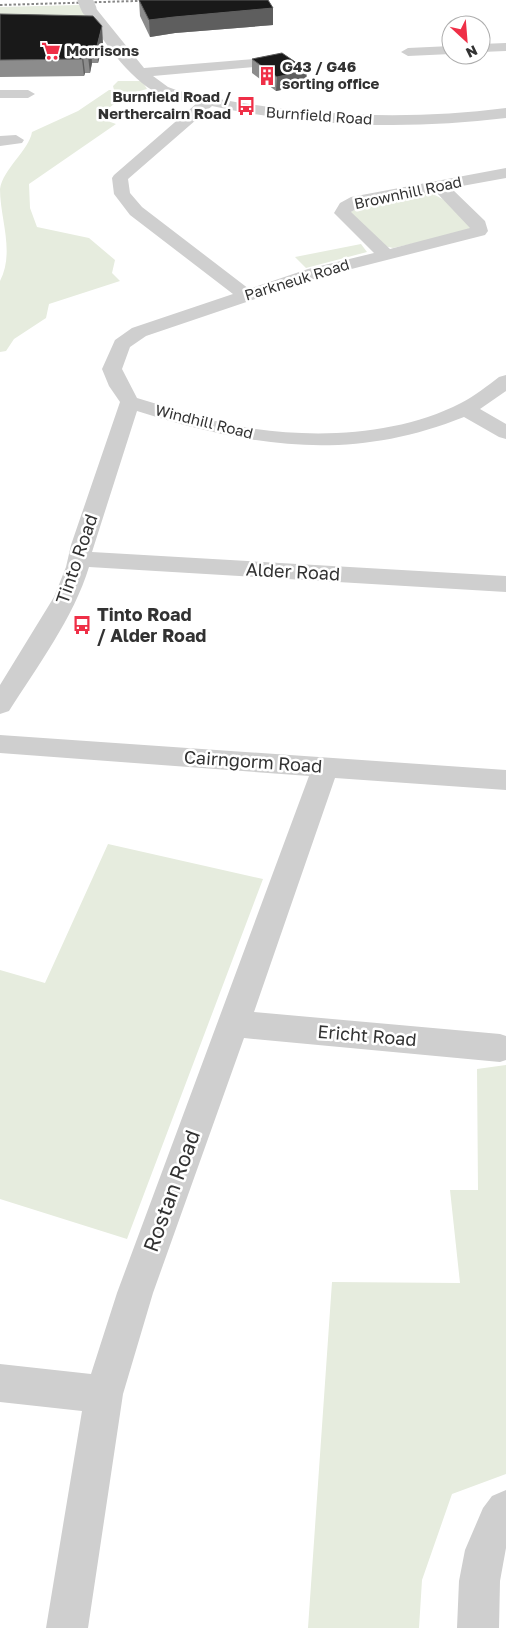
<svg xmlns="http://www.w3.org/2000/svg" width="506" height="1628" viewBox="0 0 506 1628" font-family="'Golos Text',sans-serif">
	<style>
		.green { fill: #e6ecde }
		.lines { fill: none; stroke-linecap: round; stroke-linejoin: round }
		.street { fill: #cfcfcf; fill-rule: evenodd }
		.rail { stroke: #878787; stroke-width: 2; stroke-dasharray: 2.5 2; stroke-linecap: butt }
		.street-bridge { stroke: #cfcfcf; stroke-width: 15 }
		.wall { fill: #8c8c8c }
		.shaded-wall { fill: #5e5e5e }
		.building { fill: #191919; stroke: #5e5e5e }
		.labels { text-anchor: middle; stroke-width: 5; stroke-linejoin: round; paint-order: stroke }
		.far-poi-label { font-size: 15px; font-weight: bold; fill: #323232; stroke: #fff; text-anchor: start }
		.far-street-label { font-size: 15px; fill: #323232; stroke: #fff }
		.street-label { font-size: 18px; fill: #323232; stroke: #fff }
		.poi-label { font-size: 18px; font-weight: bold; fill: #323232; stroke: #fff; text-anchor: start }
		.near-street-label { font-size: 21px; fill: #323232; stroke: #fff }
	</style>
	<rect width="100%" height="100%" fill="#fff"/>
	<!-- green -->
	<path class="green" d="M79 5 89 17 0 16V7Z
		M118 81H142L147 89 128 94 99 115 102 119 116 124 29 184 30 208 37 227 89 238 115 260 112 273 120 281 49 304 46 318 14 339 6 351 0 352V281C15 252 0 219 0 189 3 169 29 150 32 132L78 111 109 90H114L113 86Z
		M429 192 452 204 473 226 468 231 393 248 384 246 350 213C369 196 405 196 429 192Z
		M361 244 367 252 306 268 295 257Z
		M108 844 263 879 127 1239 0 1199V970L45 983Z
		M506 1065V1474L452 1494 422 1580 419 1628H308L332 1282 460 1283 450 1190H478L477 1069Z"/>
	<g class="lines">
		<!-- street -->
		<path class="street" d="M89 5 94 6 144 68 254 59 261 63 254 67 153 76 168 87 179 91C288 115 395 122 506 108V118C407 130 309 127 212 106L128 179 130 193 142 207 249 289 308 269 374 253 334 213 340 203 351 197 506 168V178L451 188 485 221 488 231 485 235 320 277 146 336 130 347 122 369 137 398C170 408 203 419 237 426 308 439 395 437 461 403 475 396 487 386 499 377L506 375V391L480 409 506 424V439L499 437 464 417C349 463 252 447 137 411L92 552 506 576V592L89 567C74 617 37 667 9 711L0 714V685L54 597 66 567 71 545 120 402 109 386 102 369 115 340 132 328 233 294 130 215 114 194 112 178 114 175 197 103C184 101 171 99 159 94 127 78 102 38 82 9ZM435 191 470 228 390 249 351 212 362 205Z
			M506 43V51L481 52V44Z
			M451 46V54L408 56 401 52 408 48Z
			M0 90H28L35 94 28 98H0Z
			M16 135 24 140 22 143 0 146V136Z
			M0 735 506 770V790L335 778 254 1012 500 1034 506 1036V1060L500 1062 244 1038 153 1293 123 1394 88 1628H46L82 1411 0 1402V1364L91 1374 117 1293 309 776 0 753Z
			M506 1490V1548L500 1581 499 1628H457L459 1581 465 1550 483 1508 492 1496Z"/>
		<!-- rail -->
		<path class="rail" d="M0 5 170 0"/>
		<!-- street-bridge -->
		<path class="street-bridge" d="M85 0 89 9"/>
	</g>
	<!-- wall -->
	<path class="wall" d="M139 0 273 8V25L175 33 150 37 140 16Z
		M0 14 103 43 98 63H92L90 73H85L84 76 0 77Z
		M252 59 306 85 276 91 252 73Z"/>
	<!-- shaded-wall -->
	<path class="shaded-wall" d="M273 8V25L175 33 150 37 149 20 174 17Z
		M102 26 103 43 98 63 97 46Z
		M91 46 92 63 90 73 88 56Z
		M83 56 85 73 84 76 82 59Z
		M307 70 306 85 276 91 277 77Z"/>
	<!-- building -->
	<path class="building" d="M139 0H268L273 8 174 17 149 20Z
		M0 14 93 16 102 26 97 46H91L88 56H83L82 59 0 60Z
		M282 53 307 70 277 77 252 59Z"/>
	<!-- icons -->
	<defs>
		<g id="supermarket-bare" transform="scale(1.5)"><path d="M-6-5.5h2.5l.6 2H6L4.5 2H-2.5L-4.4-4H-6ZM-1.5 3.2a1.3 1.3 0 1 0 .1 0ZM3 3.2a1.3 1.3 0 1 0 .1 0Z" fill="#ef2f47" stroke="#fff" stroke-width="2.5" paint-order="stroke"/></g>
		<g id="building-bare" transform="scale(1.5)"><path d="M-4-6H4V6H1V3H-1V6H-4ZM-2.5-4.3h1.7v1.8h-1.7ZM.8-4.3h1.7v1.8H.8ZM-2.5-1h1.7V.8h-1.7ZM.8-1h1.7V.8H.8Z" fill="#ef2f47" stroke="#fff" stroke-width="2.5" paint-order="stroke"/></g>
		<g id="bus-bare" transform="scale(1.5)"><path d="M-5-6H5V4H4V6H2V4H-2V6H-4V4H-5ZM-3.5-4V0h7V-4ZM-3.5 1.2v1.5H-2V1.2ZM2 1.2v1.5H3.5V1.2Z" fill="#ef2f47" stroke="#fff" stroke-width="2.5" paint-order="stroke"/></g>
	</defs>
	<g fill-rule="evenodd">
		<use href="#supermarket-bare" x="51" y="51"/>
		<use href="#building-bare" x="267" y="76"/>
		<use href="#bus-bare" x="246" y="106"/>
		<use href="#bus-bare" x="82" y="625"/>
	</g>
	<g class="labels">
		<!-- far-poi labels -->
		<g class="far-poi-label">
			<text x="66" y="56">Morrisons</text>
			<text x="282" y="72">G43 / G46<tspan x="282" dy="17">sorting office</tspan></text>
			<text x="231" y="102" text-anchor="end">Burnfield Road /<tspan x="231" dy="17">Nerthercairn Road</tspan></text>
		</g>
		<!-- far-street labels -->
		<g class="far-street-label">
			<text transform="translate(319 116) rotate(4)" y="5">Burnfield Road</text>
			<text transform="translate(408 193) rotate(-12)" y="5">Brownhill Road</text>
			<text transform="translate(297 280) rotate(-17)" y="5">Parkneuk Road</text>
			<text transform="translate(204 422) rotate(14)" y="5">Windhill Road</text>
		</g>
		<!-- street labels -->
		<g class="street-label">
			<text transform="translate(77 559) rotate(-71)" y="6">Tinto Road</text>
			<text transform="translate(293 572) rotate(3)" y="6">Alder Road</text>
			<text transform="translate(253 762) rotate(4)" y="6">Cairngorm Road</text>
			<text transform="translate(367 1036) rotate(5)" y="6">Ericht Road</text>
		</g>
		<!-- poi labels -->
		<g class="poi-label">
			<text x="97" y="621">Tinto Road<tspan x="97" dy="21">/ Alder Road</tspan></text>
		</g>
		<!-- near-street labels -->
		<g class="near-street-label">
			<text transform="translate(172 1191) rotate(-70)" y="7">Rostan Road</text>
		</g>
	</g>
	<!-- north arrow -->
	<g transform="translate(466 40) rotate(154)"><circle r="24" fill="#ffffff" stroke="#adadad"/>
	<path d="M0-4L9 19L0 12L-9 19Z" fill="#ef2f47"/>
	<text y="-8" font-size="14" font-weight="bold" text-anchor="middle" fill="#323232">N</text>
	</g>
</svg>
